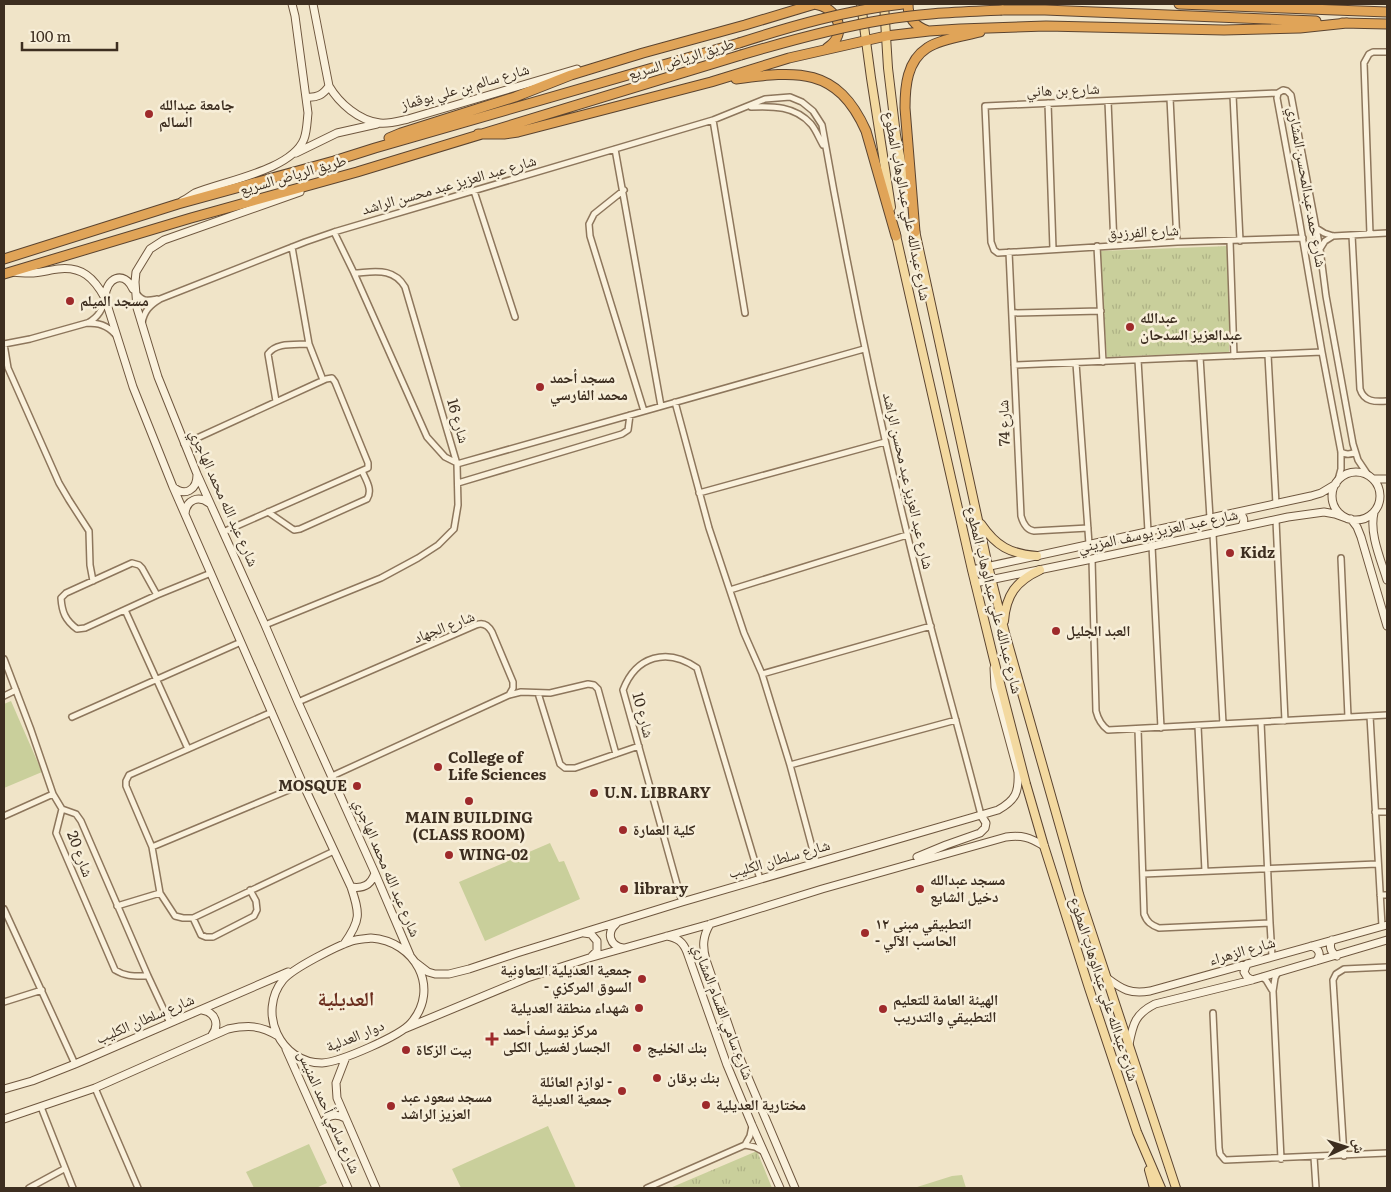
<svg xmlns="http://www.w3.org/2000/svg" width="1391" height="1192" viewBox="0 0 1391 1192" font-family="Literata,'Noto Naskh Arabic',serif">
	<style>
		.green { fill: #c9cf9b }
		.park { fill: url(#park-tufts) }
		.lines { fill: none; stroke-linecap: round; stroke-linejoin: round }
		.street-casing { stroke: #8d765c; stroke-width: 8 }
		.secondary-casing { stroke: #6f573f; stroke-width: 9 }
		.primary-casing { stroke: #5b4430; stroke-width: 10 }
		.highway-casing { stroke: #5b4430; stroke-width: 11 }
		.street { stroke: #faf1dc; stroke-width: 5 }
		.secondary { stroke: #faf1dc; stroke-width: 7 }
		.primary { stroke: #f3d9a0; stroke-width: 8 }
		.highway { stroke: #e0a458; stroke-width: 9 }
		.highway-bridge-casing { stroke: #5b4430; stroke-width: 11; stroke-linecap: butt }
		.highway-bridge { stroke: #e0a458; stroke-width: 9 }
		.poi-dot { fill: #9e2a2b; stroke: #f7eed8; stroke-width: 2 }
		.labels { text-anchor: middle; stroke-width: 5; stroke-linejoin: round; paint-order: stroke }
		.street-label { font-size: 15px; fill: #3d2e20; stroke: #f7eed8 }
		.poi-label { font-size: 15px; font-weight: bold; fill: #3d2e20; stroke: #f7eed8; text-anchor: start }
		.district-label { font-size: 20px; font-weight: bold; fill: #6b2e1e; stroke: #f7eed8 }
	</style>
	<defs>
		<pattern id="park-tufts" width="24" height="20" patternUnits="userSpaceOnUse" patternTransform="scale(1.25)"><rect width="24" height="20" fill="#c9cf9b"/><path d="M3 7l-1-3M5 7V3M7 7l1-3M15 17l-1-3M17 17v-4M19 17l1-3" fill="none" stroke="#aeb285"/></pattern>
	</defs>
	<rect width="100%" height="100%" fill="#f0e4c8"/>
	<!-- green -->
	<path class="green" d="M11 701 42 772 4 788V704Z
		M550 843 559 862 564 861 580 899 485 941 459 882Z
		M548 1126 576 1188H461L452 1169Z
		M309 1144 327 1183 316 1188H254L246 1172Z
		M962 1175 966 1188H914L952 1176Z"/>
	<!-- park -->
	<path class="park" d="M1229 246V352L1107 357 1099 251Z
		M757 1151 772 1188H670Z"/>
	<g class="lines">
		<!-- street casing -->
		<g class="street-casing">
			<path id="street" d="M1278 93 985 106 991 242 994 250 998 253 1177 242 1303 238
				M1233 95 1240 241
				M1170 98 1177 242
				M1108 101 1114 245
				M1048 103 1053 249
				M751 107C773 106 795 106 811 124 816 130 819 138 823 145
				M713 120 745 313
				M615 149 661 406
				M624 190 594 214 589 224 590 236 644 411
				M474 191 515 317
				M1316 228 1324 233 1333 236 1387 233
				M334 232 354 273 427 437 445 457 457 463
				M1370 234 1364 63 1369 54 1373 52H1387
				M1352 235 1360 389C1364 402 1375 402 1387 401
				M1230 241 1234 356
				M1097 246 1103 362
				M292 247 309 344 323 380
				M1320 249 1325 241 1333 236
				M1009 252 1021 516C1023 523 1026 530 1034 531L1088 528
				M136 293C143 302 147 301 157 299
				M1012 313 1101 311
				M88 323C98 317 103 310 105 298
				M142 323C144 311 150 305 160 299L305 242 334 232 713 120 765 99 790 97 802 102 813 111 822 125C846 262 874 398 907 533 929 627 957 721 981 815
				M4 344 8 368 59 483 69 500 89 531 90 565 93 581
				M4 344 30 339 87 323C98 323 107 325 115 334
				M1268 355 1276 504
				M1200 357 1210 518
				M1138 360 1148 531
				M1076 363 1089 544
				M1014 365 1322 352
				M276 401 268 354C276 342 295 345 309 344
				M675 402 709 528 744 633 762 674 790 765 816 862
				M184 444 326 379 332 378 335 382 368 463V468L223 532
				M1341 452C1346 455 1350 455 1355 452
				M457 464 864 349
				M1338 480 1341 469V452L1322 352 1299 218 1277 98 1278 93 1283 90 1287 91 1291 95 1320 249 1326 296 1353 444 1358 460 1368 475
				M458 483 622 434 628 430 630 415
				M699 493 885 442
				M268 512 294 530 300 529 367 499C373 490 366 480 362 471
				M1276 520 1285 721
				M1213 534 1223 724
				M1152 546 1161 728
				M1341 558 1348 717
				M1092 559 1096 711C1098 719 1101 725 1108 730L1387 715
				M730 590 907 535
				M157 595 142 568 139 565 132 563 66 593 61 598C62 612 65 620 77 629L85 628 157 595 211 573
				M125 610 188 749
				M265 625 381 578 418 558 438 545 454 529 458 505 457 464 405 287C393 267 375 272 354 273
				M4 659 31 730 53 794 62 809
				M762 674 931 626
				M538 693 560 764 565 768H575L639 746
				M4 696 16 690
				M298 702 476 625C483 622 488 625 492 632L513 682V688L509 695
				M272 712 129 775 126 781V786L152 847 160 893 175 916 183 918H193L334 851
				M1370 716 1382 926
				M72 717 241 642
				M1261 722 1270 923 1272 956
				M1198 726 1205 871
				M1138 729 1144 914C1147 922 1151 925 1159 928L1270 923
				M790 765 956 720
				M332 776 509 695 521 692 550 693 588 684 594 685 598 689 616 754
				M62 809 76 814 81 821 148 976 170 1023
				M62 809 56 833 115 970C126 977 135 976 148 976
				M1375 812H1387
				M4 816 53 794
				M152 847 303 784
				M1143 874 1377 864
				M1380 895H1387
				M682 902 623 690C636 656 667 647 697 668L760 879
				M117 906 160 893
				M4 909 75 1064
				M193 918 201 935 206 937H213L254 916 257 910 256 901 250 890
				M1278 972 1275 978 1273 991 1281 1159
				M1262 977 1266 980 1272 990
				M4 1002 42 990
				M1213 1013 1219 1148 1220 1154 1225 1160 1387 1153
				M95 1088 138 1188
				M41 1107 73 1188
				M745 1145 750 1136 752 1126
				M1344 1156 1333 980 1336 974 1344 969 1387 967
				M1314 1157 1316 1188
				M29 1188 64 1169
				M647 1188 745 1145 755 1147 764 1152"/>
		</g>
		<!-- secondary casing -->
		<g class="secondary-casing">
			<path id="secondary" d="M313 4 329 86C339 103 359 121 380 123 389 124 399 121 408 119L577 69
				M306 97C317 98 323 95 329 86
				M296 153 337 133 377 124
				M300 192 164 240 150 249 136 272 135 282 137 308 158 377 197 474 265 625 298 702 375 873 410 955
				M182 201C187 199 191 195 195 193 224 181 292 170 304 139 307 131 307 122 308 113L295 16 292 4
				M14 272C20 273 25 273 30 273 40 273 49 270 58 269 82 266 94 278 105 298L133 387 173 487 303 784 351 887C360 914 361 920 344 944
				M105 298C106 277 124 270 133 289
				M1332 496a24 24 0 1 1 48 0a24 24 0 1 1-48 0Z
				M1373 479H1387
				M173 487C185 497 197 490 197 475
				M1236 513C1244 514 1246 521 1241 527
				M1374 513C1369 533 1381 560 1387 580
				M185 514C186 500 198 495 209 503
				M1351 519 1357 527 1361 537 1387 626
				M972 570 1311 496 1321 493 1336 484
				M975 583 1092 559 1288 517 1324 512 1335 514 1346 518
				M917 857 946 845 980 833 985 828 986 823 981 815
				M351 887C363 889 371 885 375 873
				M616 924C606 933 610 946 623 948
				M710 924C703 936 702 946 706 960L739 1056 795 1188
				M584 933 591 934 597 941V951L592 956
				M667 936C678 938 683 942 687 952L727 1065 752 1125 780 1188
				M371 938C415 941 441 988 411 1023 400 1036 340 1062 322 1063 280 1063 257 1012 283 980 293 968 337 946 352 941 358 939 365 939 371 938Z
				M1332 940C1329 946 1330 952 1337 956
				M1311 946C1319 948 1322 955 1316 961
				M415 962 428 972 435 974H449L469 969 517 953 682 902 998 810C1016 800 1019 792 1018 772L995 687 994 668
				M1247 964 1244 972 1247 977 1252 980
				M1107 978C1123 990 1130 994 1150 991L1387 925
				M202 1010C215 1012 220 1024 212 1035
				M404 1029 527 978 589 958 710 924 822 889 1006 837C1022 835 1029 837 1044 846
				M1129 1044C1133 1024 1135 1014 1155 1004L1252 980 1387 940
				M286 1049 348 1188
				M346 1057 336 1083 337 1098 376 1188
				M4 1089 32 1081 75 1064 288 972
				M4 1119 95 1088 228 1029C248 1025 260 1025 278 1036
				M322 1129C323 1116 334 1112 345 1118"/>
		</g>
		<!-- primary casing -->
		<g class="primary-casing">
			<path id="primary" d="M861 4 871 78 891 207
				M884 4 888 68 896 135 909 203
				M914 226 988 566 1005 633 1079 894 1176 1188
				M895 231 972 570 994 660 1026 784 1044 846 1089 988 1137 1132 1161 1188
				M981 524C996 546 1010 554 1037 556
				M1004 621C1006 595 1016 581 1040 570
				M1149 1170 1154 1188"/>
		</g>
		<!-- highway casing -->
		<g class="highway-casing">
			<path id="highway" d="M814 4C838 7 849 34 827 48
				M908 4C908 18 914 26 928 31
				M1179 4 1387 12
				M1002 10H1045L1316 21
				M1342 23 1387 24
				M736 79C797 71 837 66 866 131L896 236
				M478 134H504L518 132 711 82 789 58 886 36 929 31 960 29 1046 26 1224 30 1300 28 1347 23
				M389 138 401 133 515 97 571 75 643 53 745 25 815 4
				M915 232 905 108C905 86 907 61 927 48 940 39 965 36 980 32
				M4 259 178 204 334 161 375 148 739 43
				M4 274 191 218 357 172 741 55"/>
		</g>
		<!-- street -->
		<use href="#street" class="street"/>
		<!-- secondary -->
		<use href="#secondary" class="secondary"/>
		<!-- primary -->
		<use href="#primary" class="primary"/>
		<!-- highway -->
		<use href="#highway" class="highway"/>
		<!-- highway-bridge casing -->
		<g class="highway-bridge-casing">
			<path id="highway-bridge" d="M739 43C792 26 847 10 903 4
				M741 55C788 41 835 28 883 20 922 13 962 12 1002 10"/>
		</g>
		<!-- highway-bridge -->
		<use href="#highway-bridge" class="highway-bridge"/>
	</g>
	<!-- markers -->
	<g class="poi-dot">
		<circle cx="149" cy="114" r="5"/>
		<circle cx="70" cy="301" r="5"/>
		<circle cx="1130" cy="327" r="5"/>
		<circle cx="540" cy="387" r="5"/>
		<circle cx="1230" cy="553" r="5"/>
		<circle cx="1056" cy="631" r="5"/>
		<circle cx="438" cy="767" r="5"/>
		<circle cx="357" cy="786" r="5"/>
		<circle cx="594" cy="793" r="5"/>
		<circle cx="469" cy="801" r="5"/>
		<circle cx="623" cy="830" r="5"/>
		<circle cx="449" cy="855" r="5"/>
		<circle cx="624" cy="889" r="5"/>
		<circle cx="920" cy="889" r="5"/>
		<circle cx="865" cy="933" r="5"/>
		<circle cx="642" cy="979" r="5"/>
		<circle cx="639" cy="1008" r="5"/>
		<circle cx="883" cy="1009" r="5"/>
		<path d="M489.5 1031.5h5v5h5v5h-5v5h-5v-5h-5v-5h5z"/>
		<circle cx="637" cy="1048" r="5"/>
		<circle cx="406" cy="1050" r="5"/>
		<circle cx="657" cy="1078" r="5"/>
		<circle cx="622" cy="1091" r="5"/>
		<circle cx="706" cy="1105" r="5"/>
		<circle cx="391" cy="1106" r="5"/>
	</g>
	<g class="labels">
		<!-- street labels -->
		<g class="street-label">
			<text transform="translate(681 59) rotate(-17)" y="5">طريق الرياض السريع</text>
			<text transform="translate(465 87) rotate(-16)" y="5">شارع سالم بن علي بوقماز</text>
			<text transform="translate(1063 90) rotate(-2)" y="5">شارع بن هاني</text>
			<text transform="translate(293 175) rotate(-16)" y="5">طريق الرياض السريع</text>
			<text transform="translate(449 185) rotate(-16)" y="5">شارع عبد العزيز عبد محسن الراشد</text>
			<text transform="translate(1307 187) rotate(80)" y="5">شارع حمد عبدالمحسن المشاري</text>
			<text transform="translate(907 206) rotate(79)" y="5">شارع عبدالله علي عبدالوهاب المطوع</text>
			<text transform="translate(1143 232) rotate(-3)" y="5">شارع الفرزدق</text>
			<text transform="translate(458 421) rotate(74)" y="5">شارع 16</text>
			<text transform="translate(1004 423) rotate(-92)" y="5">شارع 74</text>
			<text transform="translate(908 481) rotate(77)" y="5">شارع عبد العزيز عبد محسن الراشد</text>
			<text transform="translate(224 498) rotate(66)" y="5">شارع عبد الله محمد الهاجري</text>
			<text transform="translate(1158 531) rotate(-12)" y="5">شارع عبد العزيز يوسف المزيني</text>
			<text transform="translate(994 600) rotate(76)" y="5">شارع عبدالله علي عبدالوهاب المطوع</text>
			<text transform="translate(444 627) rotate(-21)" y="5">شارع الجهاد</text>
			<text transform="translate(643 715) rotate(75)" y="5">شارع 10</text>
			<text transform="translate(80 854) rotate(69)" y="5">شارع 20</text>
			<text transform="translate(779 859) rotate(-16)" y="5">شارع سلطان الكليب</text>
			<text transform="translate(387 868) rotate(67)" y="5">شارع عبد الله محمد الهاجري</text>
			<text transform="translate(1242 951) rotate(-16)" y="5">شارع الزهراء</text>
			<text transform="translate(1104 989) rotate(72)" y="5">شارع عبدالله علي عبدالوهاب المطوع</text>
			<text transform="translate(723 1012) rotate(69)" y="5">شارع سامي القسام المشاري</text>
			<text transform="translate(145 1019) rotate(-23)" y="5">شارع سلطان الكليب</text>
			<text transform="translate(355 1036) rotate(-22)" y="5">دوار العدلية</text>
			<text transform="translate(329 1112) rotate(66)" y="5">شارع سامي أحمد المنيس</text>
		</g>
		<!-- poi labels -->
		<g class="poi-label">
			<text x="159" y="110">جامعة عبدالله<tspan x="159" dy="17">السالم</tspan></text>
			<text x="80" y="306">مسجد الميلم</text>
			<text x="1140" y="323">عبدالله<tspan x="1140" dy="17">عبدالعزيز السدحان</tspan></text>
			<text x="550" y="383">مسجد أحمد<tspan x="550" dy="17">محمد الفارسي</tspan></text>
			<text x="1240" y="558">Kidz</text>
			<text x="1066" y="636">العبد الجليل</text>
			<text x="448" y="763">College of<tspan x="448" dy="17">Life Sciences</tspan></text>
			<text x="347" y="791" text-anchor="end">MOSQUE</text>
			<text x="604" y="798">U.N. LIBRARY</text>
			<text x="469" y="823" text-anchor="middle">MAIN BUILDING<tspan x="469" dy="17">(CLASS ROOM)</tspan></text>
			<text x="633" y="835">كلية العمارة</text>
			<text x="459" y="860">WING-02</text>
			<text x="930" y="885">مسجد عبدالله<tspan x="930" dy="17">دخيل الشايع</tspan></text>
			<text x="634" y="894">library</text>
			<text x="875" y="929">التطبيقي مبنى ١٢<tspan x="875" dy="17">- الحاسب الآلي</tspan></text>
			<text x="632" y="975" text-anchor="end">جمعية العديلية التعاونية<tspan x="632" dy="17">- السوق المركزي</tspan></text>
			<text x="893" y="1005">الهيئة العامة للتعليم<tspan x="893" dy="17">التطبيقي والتدريب</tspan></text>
			<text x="629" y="1013" text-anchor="end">شهداء منطقة العديلية</text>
			<text x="503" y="1035">مركز يوسف أحمد<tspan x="503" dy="17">الجسار لغسيل الكلى</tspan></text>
			<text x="647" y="1053">بنك الخليج</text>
			<text x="416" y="1055">بيت الزكاة</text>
			<text x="667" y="1083">بنك برقان</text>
			<text x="612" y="1087" text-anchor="end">لوازم العائلة -<tspan x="612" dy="17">جمعية العديلية</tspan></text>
			<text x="401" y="1102">مسجد سعود عبد<tspan x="401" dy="17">العزيز الراشد</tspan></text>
			<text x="716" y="1110">مختارية العديلية</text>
		</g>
		<!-- district labels -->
		<g class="district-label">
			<text x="346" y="1006">العديلية</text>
		</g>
	</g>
	<!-- border -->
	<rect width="1391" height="1192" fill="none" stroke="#3d2e20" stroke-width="10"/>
	<!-- north arrow -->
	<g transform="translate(1346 1147) rotate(86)" stroke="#f7eed8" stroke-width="4" paint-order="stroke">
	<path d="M0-4L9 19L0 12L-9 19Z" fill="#3d2e20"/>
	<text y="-8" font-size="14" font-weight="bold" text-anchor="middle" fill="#3d2e20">ش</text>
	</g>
	<!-- scale -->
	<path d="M22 42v8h95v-8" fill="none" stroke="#3d2e20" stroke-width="2.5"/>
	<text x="30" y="42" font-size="15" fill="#3d2e20" stroke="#f7eed8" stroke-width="4" paint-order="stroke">100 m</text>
</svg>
